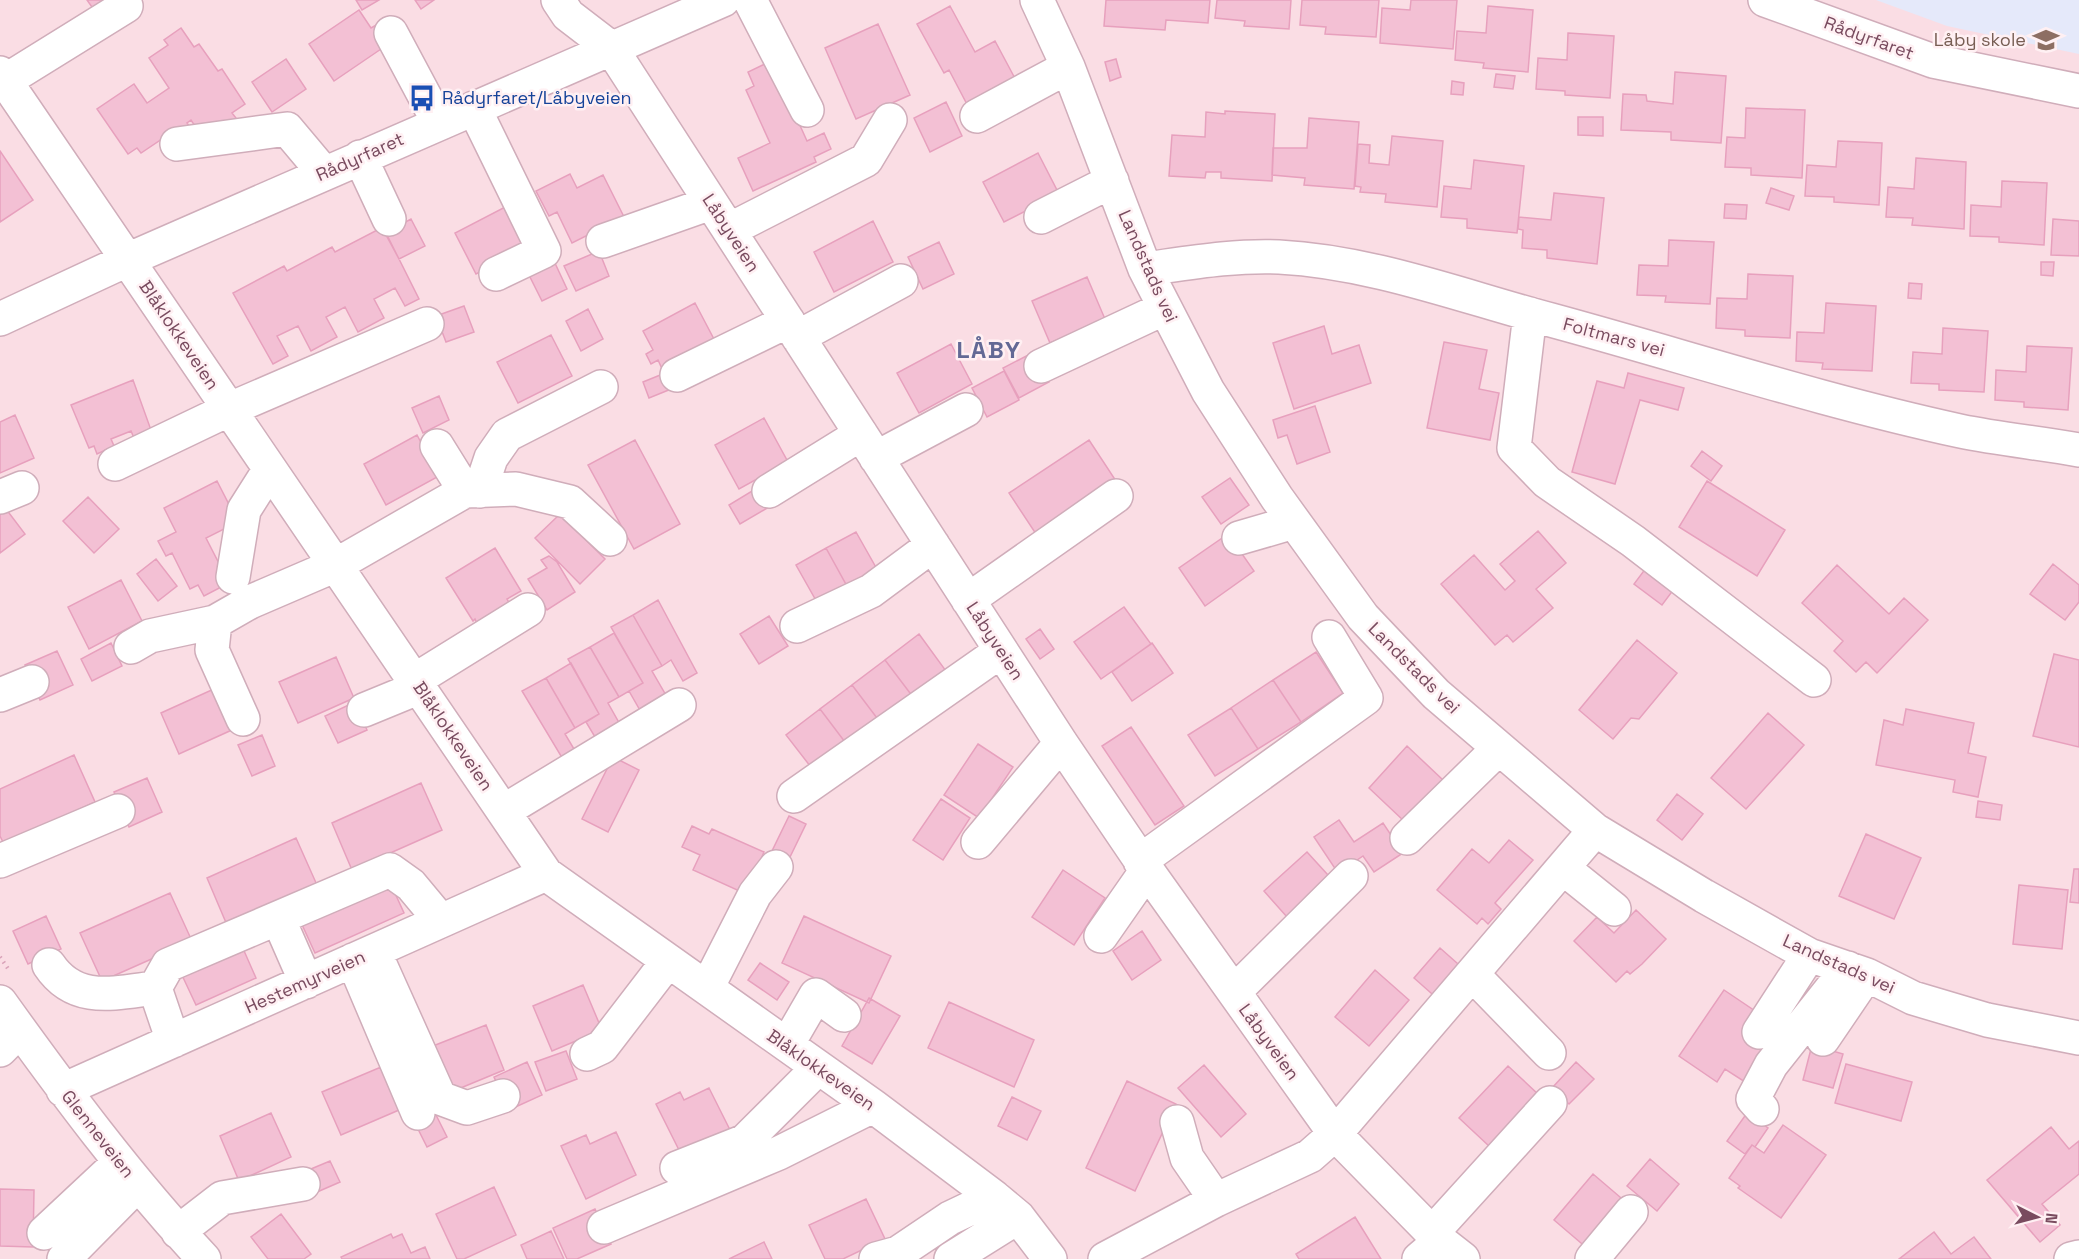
<svg xmlns="http://www.w3.org/2000/svg" width="2079" height="1259" viewBox="0 0 2079 1259" font-family="'Space Grotesk',sans-serif">
	<style>
		.residential { fill: #fadde4 }
		.education { fill: #e5e9fa }
		.building { fill: #f3c0d4; stroke: #e7a0bd; stroke-width: 1.5 }
		.lines { fill: none; stroke-linecap: round; stroke-linejoin: round }
		.minor-casing { stroke: #d0adba; stroke-width: 36 }
		.path { stroke: #d9a2b8; stroke-width: 4; stroke-dasharray: 1.5 4.5; stroke-linecap: butt }
		.minor { stroke: #fff; stroke-width: 33 }
		.labels { text-anchor: middle; stroke-width: 5; stroke-linejoin: round; paint-order: stroke }
		.street-label { font-size: 18px; fill: #794b5f; stroke: #fff0f3 }
		.education-label { font-size: 18px; fill: #785e54; stroke: #fff0f3; text-anchor: end }
		.transit-label { font-size: 18px; fill: #164399; stroke: #fff0f3; text-anchor: start }
		.district-label { font-size: 24px; font-weight: bold; letter-spacing: 1.5px; fill: #636995; stroke: #fff0f3 }
	</style>
	<rect width="100%" height="100%" fill="#fde9ed"/>
	<!-- residential -->
	<path class="residential" d="M0 0H2079V1259H0Z"/>
	<!-- education -->
	<path class="education" d="M1876 0H2079V54L1947 26Z"/>
	<!-- building -->
	<path class="building" d="M87 0H124L99 17Z
		M356 0H379L362 10Z
		M415 0H434L421 9Z
		M1106 0H1210L1208 23 1166 20 1165 30 1104 26Z
		M1217 0H1291L1289 29 1244 26 1245 21 1215 18Z
		M1302 0H1379L1376 37 1325 34 1326 27 1300 25Z
		M1411 0H1457L1453 49 1380 43 1382 8 1410 10Z
		M950 6 975 52 995 41 1018 84 970 110 949 70 944 73 917 24Z
		M1488 6 1533 10 1528 72 1483 68 1484 63 1455 60 1457 31 1486 33Z
		M359 10 371 28 380 23 384 47 334 81 309 44Z
		M878 24 910 95 856 119 825 48Z
		M181 28 194 47 199 44 218 71 222 69 245 104 232 113 236 118 219 130 201 135 191 120 187 123 190 127 174 131 141 153 137 148 128 154 97 109 134 84 147 103 169 88 149 58 168 45 164 40Z
		M1568 33 1614 36 1610 98 1565 95V91L1536 89 1538 58 1567 60Z
		M286 59 306 89 272 112 252 82Z
		M1116 59 1121 77 1110 81 1105 62Z
		M771 61 807 141 824 133 831 149 814 157 816 162 753 191 738 158 770 143 746 90 754 86 748 72Z
		M1675 72 1726 76 1721 143 1671 140V132L1621 130 1623 94 1646 95 1647 101 1673 104Z
		M1496 74 1515 76 1513 89 1494 87Z
		M1452 81 1464 83 1463 95 1451 94Z
		M946 102 962 136 930 152 914 118Z
		M1746 108 1805 110 1802 178 1751 175V168L1725 167 1727 137 1745 138Z
		M1225 111 1275 114 1272 181 1221 178V172H1206L1205 178 1169 176 1172 135 1205 137 1206 112 1225 114Z
		M1578 117H1603V136L1578 135Z
		M1309 118 1359 122 1354 189 1304 185 1305 178 1272 175 1273 148H1307Z
		M1392 136 1443 141 1437 207 1385 202 1386 194 1360 192 1361 187 1355 186 1358 144 1370 145 1369 163 1389 165Z
		M1838 141 1882 143 1879 205 1834 202V197L1805 196 1807 165 1836 167Z
		M0 151 33 200 0 222Z
		M1038 153 1059 194 1004 222 983 182Z
		M1916 158 1966 162 1964 229 1912 225 1913 218 1886 217 1888 187 1914 189Z
		M1474 160 1524 166 1517 233 1467 228V219L1441 217 1444 186 1471 189Z
		M570 174 577 188 603 175 624 217 572 243 557 212 549 216 536 191Z
		M2002 181 2047 183 2044 245 1999 242V237L1970 236 1971 205 2001 207Z
		M1771 188 1794 196 1789 210 1766 203Z
		M1554 193 1604 198 1597 264 1547 258V250L1522 248 1523 230 1518 229 1519 217 1551 220Z
		M1725 204 1747 205 1746 219 1724 218Z
		M509 205 529 246 476 274 455 233Z
		M411 219 425 246 399 259 385 233Z
		M2053 219 2079 221V256L2051 255Z
		M873 221 893 262 834 292 814 252Z
		M383 227 419 299 405 306 395 288 374 299 384 318 358 332 345 307 326 317 337 337 311 351 298 326 277 336 288 356 273 364 233 293 284 266 287 271 332 247 335 252Z
		M1669 240 1714 242 1710 304 1665 302 1666 296 1637 295 1639 265 1668 266Z
		M939 242 954 274 923 289 908 257Z
		M599 251 609 276 576 291 564 266Z
		M554 261 567 289 542 301 528 273Z
		M2041 262H2054L2053 276 2041 275Z
		M1748 274 1793 276 1790 338 1745 336V330L1716 328 1717 298 1747 299Z
		M1087 277 1105 319 1050 343 1032 301Z
		M1909 283 1922 284 1921 299 1908 298Z
		M695 303 716 343 663 371 658 360 651 364 646 354 653 350 643 331Z
		M1826 303 1876 306 1872 371 1822 369 1823 363 1796 361 1797 332 1824 333Z
		M464 306 474 332 446 342 436 316Z
		M588 309 603 339 581 351 566 321Z
		M1324 326 1332 354 1359 345 1371 383 1294 409 1273 343Z
		M1943 328 1988 331 1984 392 1939 390V384L1911 383 1913 352 1942 354Z
		M551 335 572 376 518 403 497 362Z
		M1444 342 1487 350 1479 389 1499 393 1490 440 1427 428Z
		M951 344 972 384 919 413 897 373Z
		M2027 346 2072 348 2068 410 2024 407V402L1995 400 1996 370 2026 372Z
		M1034 352 1049 382 1019 398 1003 368Z
		M675 369 681 385 649 398 643 382Z
		M1004 371 1019 400 987 417 972 388Z
		M1628 373 1684 388 1678 410 1640 400 1615 484 1572 472 1597 381 1624 388Z
		M133 380 151 430 134 438 131 431 111 439 114 446 97 454 94 446 89 448 71 405Z
		M439 396 449 420 423 433 412 408Z
		M1315 406 1330 452 1297 464 1287 435 1278 438 1273 420Z
		M15 415 34 458 0 473V422Z
		M764 418 788 462 739 489 715 445Z
		M417 435 439 476 386 505 364 464Z
		M635 440 680 524 634 549 588 465Z
		M1089 440 1118 484 1038 537 1009 493Z
		M1702 451 1722 466 1711 481 1691 466Z
		M1230 478 1249 505 1221 524 1202 497Z
		M217 481 238 522 206 538 229 583 204 596 198 585 190 589 172 553 166 556 158 541 176 532 164 508Z
		M1707 481 1785 530 1757 576 1679 527Z
		M757 488 769 507 740 524 729 505Z
		M88 497 119 529 94 553 63 521Z
		M6 509 25 534 0 553V514Z
		M560 514 605 559 580 584 535 538Z
		M1538 531 1566 563 1536 589 1553 608 1513 642 1507 635 1495 645 1441 584 1474 555 1505 590 1515 581 1500 564Z
		M856 532 878 571 848 588 826 548Z
		M1228 534 1254 571 1205 606 1179 568Z
		M495 548 521 591 507 599 511 606 478 626 475 619 473 621 446 578Z
		M826 548 848 588 818 604 796 565Z
		M549 556 557 562 575 592 547 610 528 579 547 568 541 560Z
		M156 559 177 586 158 601 137 574Z
		M1649 564 1677 585 1662 605 1634 584Z
		M2053 564 2079 585V602L2065 620 2030 594Z
		M1837 565 1889 614 1904 598 1928 620 1877 673 1866 662 1856 672 1834 651 1843 641 1802 603Z
		M121 580 142 621 89 649 68 607Z
		M658 600 697 673 683 681 671 660 662 666 633 615Z
		M1124 607 1151 644 1101 679 1074 642Z
		M633 615 662 666 652 671 667 697 641 712 629 691 643 683 611 627Z
		M769 616 788 646 759 664 740 634Z
		M1040 629 1054 649 1040 659 1026 639Z
		M614 633 643 683 619 697 590 647Z
		M919 634 946 671 913 697 885 660Z
		M1637 640 1677 673 1639 719 1631 718 1613 739 1579 710Z
		M111 643 122 666 92 681 81 659Z
		M1152 643 1173 673 1132 701 1112 672Z
		M590 647 619 697 608 703 622 728 598 742 586 722 599 714 568 659Z
		M57 651 73 685 40 700 25 665Z
		M1316 652 1343 693 1301 722 1273 680Z
		M2054 654 2079 660V747L2033 736Z
		M336 657 354 698 298 723 279 682Z
		M885 660 913 697 880 722 852 685Z
		M571 663 599 714 575 728 546 678Z
		M546 678 575 728 565 734 577 754 564 761 522 691Z
		M1273 680 1301 722 1258 749 1231 708Z
		M852 685 880 722 848 746 820 709Z
		M216 688 234 729 179 754 161 713Z
		M355 702 367 730 338 743 325 716Z
		M1231 708 1258 749 1215 776 1188 735Z
		M820 709 848 746 814 771 786 735Z
		M1906 709 1974 723 1968 753 1986 757 1978 797 1953 792 1955 780 1876 765 1884 720 1903 725Z
		M1768 713 1804 745 1746 809 1711 778Z
		M1131 727 1184 806 1155 825 1102 746Z
		M262 735 275 766 252 776 238 745Z
		M978 744 1013 767 979 818 944 795Z
		M1407 746 1443 780 1405 822 1369 788Z
		M74 755 95 802 4 844 0 836V789Z
		M613 757 639 770 608 832 582 819Z
		M147 778 162 812 129 827 114 792Z
		M421 783 442 830 352 870 332 823Z
		M1677 794 1703 814 1682 840 1657 820Z
		M941 799 970 818 943 860 913 840Z
		M1978 801 2002 805 2000 820 1976 817Z
		M789 816 806 824 789 859 772 851Z
		M1339 820 1354 842 1383 823 1403 853 1374 872 1363 856 1338 873 1314 837Z
		M692 826 709 834 712 829 764 852 746 894 693 870 700 855 682 847Z
		M1866 834 1921 858 1894 919 1839 896Z
		M296 838 317 885 227 925 207 878Z
		M1509 840 1533 860 1495 903 1501 909 1488 924 1482 918 1477 924 1437 890 1472 849 1489 863Z
		M1307 852 1338 886 1295 926 1264 891Z
		M2074 869H2079V903L2070 902Z
		M1063 870 1105 898 1074 945 1032 917Z
		M388 878 404 913 315 953 299 918Z
		M2019 885 2068 890 2062 949 2013 944Z
		M170 893 192 941 102 981 80 933Z
		M1636 910 1666 939 1642 964 1630 974 1627 971 1616 982 1574 941 1597 917 1614 933Z
		M46 916 61 949 28 964 13 931Z
		M804 916 891 956 869 1003 782 963Z
		M1142 931 1161 960 1132 980 1113 951Z
		M241 944 256 978 196 1005 180 971Z
		M1440 948 1466 971 1440 1001 1414 978Z
		M760 963 789 982 777 1000 748 980Z
		M1375 970 1409 1000 1369 1046 1335 1017Z
		M583 985 602 1030 552 1051 533 1006Z
		M1724 990 1761 1015 1745 1039 1765 1052 1745 1082 1725 1069 1717 1082 1679 1056Z
		M869 998 900 1016 872 1064 842 1046Z
		M949 1002 1034 1040 1014 1087 928 1048Z
		M486 1025 504 1070 451 1092 433 1046Z
		M1812 1045 1843 1054 1833 1088 1803 1080Z
		M566 1051 577 1079 546 1091 535 1062Z
		M527 1062 542 1095 509 1110 494 1077Z
		M1576 1062 1594 1079 1569 1104 1552 1088Z
		M1846 1064 1912 1082 1901 1121 1835 1103Z
		M1204 1065 1246 1114 1221 1137 1178 1088Z
		M1508 1066 1539 1095 1490 1147 1459 1118Z
		M381 1067 399 1110 341 1135 322 1092Z
		M1127 1081 1176 1104 1135 1191 1086 1168Z
		M709 1088 730 1130 681 1154 656 1104 680 1092 684 1100Z
		M1012 1097 1041 1111 1027 1140 998 1126Z
		M433 1109 447 1137 427 1147 413 1119Z
		M271 1113 291 1157 239 1181 220 1136Z
		M1747 1113 1768 1128 1755 1147 1752 1145 1745 1154 1727 1141Z
		M1783 1125 1826 1155 1781 1218 1738 1188 1740 1186 1729 1178 1752 1145 1764 1153Z
		M2051 1127 2069 1149 2079 1141V1174L2042 1204 2060 1225 2040 1242 1987 1180Z
		M616 1132 636 1175 586 1199 561 1146 586 1135 590 1144Z
		M1650 1159 1679 1184 1657 1211 1627 1186Z
		M330 1161 340 1182 308 1196 299 1174Z
		M1593 1174 1627 1203 1588 1249 1554 1220Z
		M494 1187 516 1235 464 1259H457L436 1214Z
		M0 1189 34 1190 33 1247 0 1246Z
		M866 1199 885 1239 843 1259H825L809 1225Z
		M595 1209 611 1244 577 1259H567L553 1228Z
		M281 1214 311 1254 304 1259H268L251 1237Z
		M1355 1217 1381 1259H1299L1296 1254Z
		M551 1231 564 1259H527L521 1245Z
		M1934 1232 1951 1254 1974 1237 1991 1259H1899Z
		M391 1234 393 1238 402 1234 411 1253 425 1247 430 1259H342L341 1257Z
		M764 1242 772 1259H729Z"/>
	<g class="lines">
		<!-- minor casing -->
		<g class="minor-casing">
			<path id="minor" d="M558 0 568 15 611 48 1061 743 1147 870 1335 1134 1440 1241 1463 1259
				M750 0 807 110
				M1037 0 1068 67 1145 269 1208 391 1277 498 1363 617 1436 694 1595 830 1704 896 1809 955 1867 975 1913 998 1987 1020 2079 1038
				M1765 0 1933 61 2079 91
				M391 33 439 123
				M0 73 546 874 873 1106 994 1197 1018 1217 1050 1259
				M5 81 126 6
				M474 108 544 251 496 274
				M977 116 1068 67
				M177 144 287 129 324 173
				M360 157 389 219
				M1041 217 1112 181
				M729 230 866 160 890 120
				M603 241 711 203
				M1145 269C1189 263 1235 255 1279 257 1373 262 1461 296 1551 320 1687 357 1822 401 1960 431 1999 439 2040 443 2079 450
				M1530 314 1514 448 1547 482 1633 541 1814 680
				M0 319 127 260 723 0
				M798 337 901 281
				M1041 366 1165 308
				M677 375 788 321
				M437 446 465 491
				M876 458 966 410
				M115 464 230 409 427 324
				M480 491 491 458 507 435 601 387
				M769 491 861 434
				M0 497 22 488
				M1239 538 1294 522
				M233 577 244 510 270 469
				M968 600 1116 496
				M797 626 871 591 933 545
				M131 647 150 636 215 622
				M415 680 528 610
				M0 695 32 682
				M364 710 420 687
				M243 719 212 650 215 622 250 602 336 565 465 491 516 489 570 502 610 539
				M794 796 1001 651
				M504 811 679 705
				M1407 838 1499 748
				M978 842 1061 743
				M0 861 118 811
				M1140 861 1366 698 1329 637
				M1563 868 1614 909
				M278 918 306 982
				M1101 936 1147 870
				M374 951 440 1098 467 1108 503 1096
				M353 960 418 1113
				M49 965C75 1004 114 993 155 988
				M1472 974 1549 1053
				M707 988 755 894 776 867
				M1234 992 1351 876
				M0 1002C64 1091 129 1179 204 1259
				M1759 1032 1809 955
				M1823 1039 1859 986
				M173 1041 155 988 168 965 390 870 411 885 441 921
				M787 1045 816 995 844 1015
				M0 1050 20 1030
				M587 1054 602 1047 668 961
				M63 1090 546 874
				M1762 1109 1753 1099 1771 1065 1848 968
				M1177 1122 1187 1158 1216 1200
				M677 1168 745 1141 818 1068
				M604 1227 779 1153 873 1106
				M178 1232 222 1198 303 1184
				M44 1233 120 1162
				M1432 1233 1550 1103
				M64 1259 138 1184
				M876 1259 898 1253 950 1218 994 1197
				M951 1259 1018 1217
				M1105 1259 1216 1200 1310 1156 1335 1134 1595 830
				M1419 1259 1440 1241
				M1592 1259 1631 1212
				M2071 1259 2079 1257"/>
		</g>
		<!-- path -->
		<path class="path" d="M0 957 9 970"/>
		<!-- minor -->
		<use href="#minor" class="minor"/>
	</g>
	<!-- icons -->
	<defs>
		<g id="school-bare" transform="scale(2.07)"><path d="M0-5L7-2L0 1L-7-2ZM-4 1L0 2.5L4 1V4Q0 6-4 4Z" fill="#8d6e63" stroke="#fff0f3" stroke-width="2.5" paint-order="stroke"/></g>
		<g id="bus-bare" transform="scale(2.07)"><path d="M-5-6H5V4H4V6H2V4H-2V6H-4V4H-5ZM-3.5-4V0h7V-4ZM-3.5 1.2v1.5H-2V1.2ZM2 1.2v1.5H3.5V1.2Z" fill="#1a4fb4" stroke="#fff0f3" stroke-width="2.5" paint-order="stroke"/></g>
	</defs>
	<g fill-rule="evenodd">
		<use href="#school-bare" x="2046" y="40"/>
		<use href="#bus-bare" x="422" y="98"/>
	</g>
	<g class="labels">
		<!-- street labels -->
		<g class="street-label">
			<text transform="translate(1869 38) rotate(20)" y="6">Rådyrfaret</text>
			<text transform="translate(360 157) rotate(-24)" y="6">Rådyrfaret</text>
			<text transform="translate(731 233) rotate(57)" y="6">Låbyveien</text>
			<text transform="translate(1148 266) rotate(66)" y="6">Landstads vei</text>
			<text transform="translate(179 335) rotate(56)" y="6">Blåklokkeveien</text>
			<text transform="translate(1614 337) rotate(15)" y="6">Foltmars vei</text>
			<text transform="translate(995 641) rotate(57)" y="6">Låbyveien</text>
			<text transform="translate(1414 668) rotate(45)" y="6">Landstads vei</text>
			<text transform="translate(453 736) rotate(56)" y="6">Blåklokkeveien</text>
			<text transform="translate(1839 964) rotate(24)" y="6">Landstads vei</text>
			<text transform="translate(305 982) rotate(-24)" y="6">Hestemyrveien</text>
			<text transform="translate(1269 1042) rotate(54)" y="6">Låbyveien</text>
			<text transform="translate(821 1070) rotate(35)" y="6">Blåklokkeveien</text>
			<text transform="translate(98 1134) rotate(52)" y="6">Glenneveien</text>
		</g>
		<!-- education labels -->
		<g class="education-label">
			<text x="2026" y="46">Låby skole</text>
		</g>
		<!-- transit labels -->
		<g class="transit-label">
			<text x="442" y="104">Rådyrfaret/Låbyveien</text>
		</g>
		<!-- district labels -->
		<g class="district-label">
			<text x="989" y="358">LÅBY</text>
		</g>
	</g>
	<!-- north arrow -->
	<g transform="translate(2037 1217) rotate(96)" stroke="#fff0f3" stroke-width="4.5" paint-order="stroke">
	<path d="M0-4.5L10 22L0 15L-10 22Z" fill="#794b5f"/>
	<text y="-9" font-size="16" font-weight="bold" text-anchor="middle" fill="#794b5f">N</text>
	</g>
</svg>
